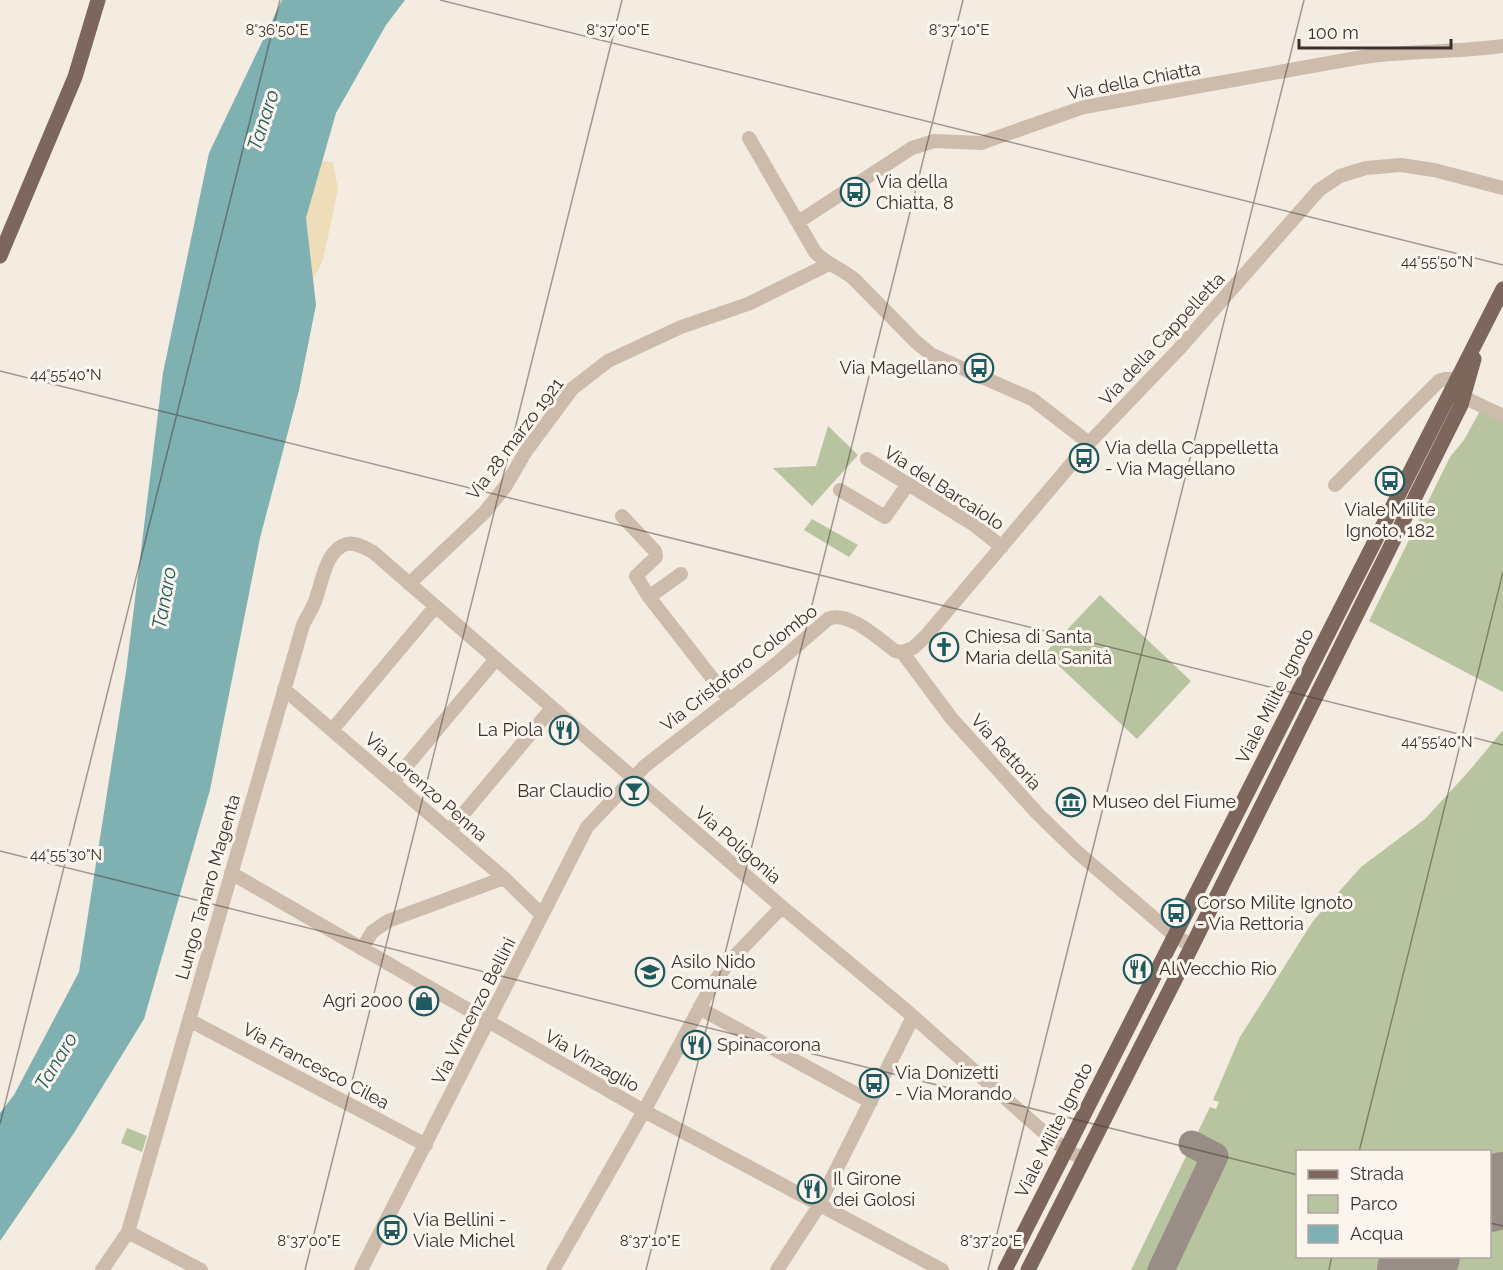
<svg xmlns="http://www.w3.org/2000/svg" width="1503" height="1270" viewBox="0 0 1503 1270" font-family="Raleway,sans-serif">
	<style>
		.green { fill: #b8c4a0; fill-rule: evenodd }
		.sand { fill: #efdcb8 }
		.water { fill: #7fb0b2 }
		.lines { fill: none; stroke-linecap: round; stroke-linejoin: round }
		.taxiway { stroke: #988e86; stroke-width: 27 }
		.runway { stroke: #988e86; stroke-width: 68 }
		.minor { stroke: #cdbbac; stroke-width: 14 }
		.major { stroke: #7d675c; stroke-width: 15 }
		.ticks { fill: none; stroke: #3b302b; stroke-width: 1.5; stroke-opacity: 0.45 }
		.labels { text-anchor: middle; stroke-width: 6; stroke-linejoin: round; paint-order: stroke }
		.street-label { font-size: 18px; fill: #3b302b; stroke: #fbf5ee }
		.poi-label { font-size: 18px; fill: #3b302b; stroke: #fbf5ee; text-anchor: start }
		.water-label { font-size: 20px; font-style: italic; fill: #1f5a5e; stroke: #fbf5ee }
		.ticks-label { font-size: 15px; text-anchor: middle; fill: #3b302b; stroke: #fbf5ee; stroke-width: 6; stroke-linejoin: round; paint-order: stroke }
	</style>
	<rect width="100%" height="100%" fill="#f4ebe1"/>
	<!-- green -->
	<path class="green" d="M1481 409 1503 420V692L1369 621 1450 457 1464 440Z
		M828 426 858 455 812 506 773 468 816 466Z
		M812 519 858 545 849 557 804 530Z
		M1100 595 1191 681 1137 739 1045 653Z
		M1503 730V1270H1131L1210 1107 1216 1109 1219 1102 1213 1100 1240 1037 1313 921 1361 867 1425 819 1470 770ZM1298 1152H1490V1256H1298Z
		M127 1128 147 1136 142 1152 121 1143Z"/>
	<!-- sand -->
	<path class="sand" d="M322 161 333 162 338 189 323 260 313 279 306 218Z"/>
	<!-- water -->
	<path class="water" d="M282 0H405L386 25 336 113 306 218 316 305 299 390 260 538 210 790 144 1019 74 1133 0 1241V1113L14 1095 79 972 126 672 163 373 209 153Z"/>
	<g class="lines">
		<!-- taxiway -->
		<path class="taxiway" d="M1161 1270 1215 1156 1192 1144"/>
		<!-- runway -->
		<path class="runway" d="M1490 1198 1503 1186
			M1411 1270 1426 1256"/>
		<!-- minor -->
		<path class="minor" d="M749 138 815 252C826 264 841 268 854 279L916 342 932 355 1032 399 1089 443
			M798 222 912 148 934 141 981 143 1084 107 1357 58C1405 50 1454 53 1503 46
			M1455 393 1503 416
			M867 459 973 524 1002 547
			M1335 485 1439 381 1445 379H1456
			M840 490 885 517 908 484
			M622 516 655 551 656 557 636 576 649 597
			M681 574 649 597 730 701
			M409 584 484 513 505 487 526 451 572 389 608 361 681 327 748 304 829 264
			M902 652 913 648 925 637 1089 443 1179 349 1319 190 1340 176 1366 168 1401 165 1434 170 1503 188
			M902 652 952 719 1037 813 1076 851 1175 936 1192 946
			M284 689 504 878 542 915
			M332 730 435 607
			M393 782 496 659
			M449 831 552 708
			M231 873 644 1111 942 1270
			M362 949 372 932 388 921 504 878
			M699 1008 871 1102
			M189 1020 426 1145
			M128 1232 201 1270
			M102 1270 128 1232 303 625C306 618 311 611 314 604 322 586 324 550 347 544 356 542 365 548 373 552L782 907 908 1012 1040 1129 1066 1150 1084 1159
			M361 1270 587 827 645 766 776 664 828 619C848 610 879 639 895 651L902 652
			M553 1270 644 1111 712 985 729 962 782 907
			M777 1270 815 1212 913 1017"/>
		<!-- major -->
		<path class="major" d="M0 256 75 77 98 0
			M1005 1270 1503 289
			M1028 1270 1192 946 1428 471 1461 405 1474 359"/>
	</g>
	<!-- ticks -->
	<path class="ticks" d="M440 0 1503 265M0 371 1503 745M0 851 1298 1175M0 1124 280 0M1359 1152 1503 572M1490 1223 1503 1226M305 1270 622 0M646 1270 963 0M988 1270 1304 0M1329 1270 1332 1256"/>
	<!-- icons -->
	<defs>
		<g id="bus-ring" transform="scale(1.5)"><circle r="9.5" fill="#fbf5ee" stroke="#1f5a5e" stroke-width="1.5"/><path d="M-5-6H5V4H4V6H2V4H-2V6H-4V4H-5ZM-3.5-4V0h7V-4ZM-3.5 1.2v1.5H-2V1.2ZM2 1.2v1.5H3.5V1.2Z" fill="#1f5a5e"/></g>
		<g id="church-ring" transform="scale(1.5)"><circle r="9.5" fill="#fbf5ee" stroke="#1f5a5e" stroke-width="1.5"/><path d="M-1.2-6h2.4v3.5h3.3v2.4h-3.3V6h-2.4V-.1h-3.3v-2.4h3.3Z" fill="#1f5a5e"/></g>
		<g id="restaurant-ring" transform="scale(1.5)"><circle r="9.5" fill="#fbf5ee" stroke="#1f5a5e" stroke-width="1.5"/><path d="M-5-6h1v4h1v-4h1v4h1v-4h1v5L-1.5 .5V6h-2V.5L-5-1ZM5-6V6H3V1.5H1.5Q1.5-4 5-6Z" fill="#1f5a5e"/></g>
		<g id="bar-ring" transform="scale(1.5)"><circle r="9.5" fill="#fbf5ee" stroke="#1f5a5e" stroke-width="1.5"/><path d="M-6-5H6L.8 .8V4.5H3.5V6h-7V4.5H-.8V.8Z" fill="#1f5a5e"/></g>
		<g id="museum-ring" transform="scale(1.5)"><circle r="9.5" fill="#fbf5ee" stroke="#1f5a5e" stroke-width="1.5"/><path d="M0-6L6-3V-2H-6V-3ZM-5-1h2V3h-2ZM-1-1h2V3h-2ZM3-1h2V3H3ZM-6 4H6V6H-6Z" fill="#1f5a5e"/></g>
		<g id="school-ring" transform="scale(1.5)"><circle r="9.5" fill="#fbf5ee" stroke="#1f5a5e" stroke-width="1.5"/><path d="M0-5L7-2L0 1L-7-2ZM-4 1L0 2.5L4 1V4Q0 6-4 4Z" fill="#1f5a5e"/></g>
		<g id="shop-ring" transform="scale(1.5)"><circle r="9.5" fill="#fbf5ee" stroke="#1f5a5e" stroke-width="1.5"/><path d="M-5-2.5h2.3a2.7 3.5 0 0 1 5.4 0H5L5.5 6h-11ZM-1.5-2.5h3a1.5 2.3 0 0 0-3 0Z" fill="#1f5a5e"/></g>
	</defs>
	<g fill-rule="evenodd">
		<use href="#bus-ring" x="855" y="192"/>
		<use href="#bus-ring" x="979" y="368"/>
		<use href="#bus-ring" x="1084" y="458"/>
		<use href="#bus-ring" x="1390" y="481"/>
		<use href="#church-ring" x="944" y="647"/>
		<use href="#restaurant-ring" x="564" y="730"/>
		<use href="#bar-ring" x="634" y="791"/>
		<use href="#museum-ring" x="1071" y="802"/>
		<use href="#bus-ring" x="1176" y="913"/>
		<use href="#restaurant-ring" x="1138" y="969"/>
		<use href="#school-ring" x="650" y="972"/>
		<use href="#shop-ring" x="424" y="1001"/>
		<use href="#restaurant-ring" x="696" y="1045"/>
		<use href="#bus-ring" x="874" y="1083"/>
		<use href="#restaurant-ring" x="812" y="1189"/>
		<use href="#bus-ring" x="392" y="1230"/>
	</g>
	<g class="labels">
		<!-- street labels -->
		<g class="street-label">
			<text transform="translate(1134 81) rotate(-11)" y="6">Via della Chiatta</text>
			<text transform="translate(1162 339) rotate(-47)" y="6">Via della Cappelletta</text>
			<text transform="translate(515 439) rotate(-53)" y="6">Via 28 marzo 1921</text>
			<text transform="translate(944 488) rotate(33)" y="6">Via del Barcaiolo</text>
			<text transform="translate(739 668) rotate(-38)" y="6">Via Cristoforo Colombo</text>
			<text transform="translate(1275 696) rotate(-63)" y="6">Viale Milite Ignoto</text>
			<text transform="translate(1006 752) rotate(48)" y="6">Via Rettoria</text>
			<text transform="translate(426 787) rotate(41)" y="6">Via Lorenzo Penna</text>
			<text transform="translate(738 845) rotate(41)" y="6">Via Poligonia</text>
			<text transform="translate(208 887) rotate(-74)" y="6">Lungo Tanaro Magenta</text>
			<text transform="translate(474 1011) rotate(-63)" y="6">Via Vincenzo Bellini</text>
			<text transform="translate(592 1061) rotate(30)" y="6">Via Vinzaglio</text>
			<text transform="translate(316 1066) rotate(28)" y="6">Via Francesco Cilea</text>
			<text transform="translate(1054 1130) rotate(-63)" y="6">Viale Milite Ignoto</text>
		</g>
		<!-- poi labels -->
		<g class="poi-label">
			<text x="876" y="188">Via della<tspan x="876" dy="21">Chiatta, 8</tspan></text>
			<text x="958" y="374" text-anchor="end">Via Magellano</text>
			<text x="1105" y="454">Via della Cappelletta<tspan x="1105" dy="21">- Via Magellano</tspan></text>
			<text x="1390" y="516" text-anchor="middle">Viale Milite<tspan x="1390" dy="21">Ignoto, 182</tspan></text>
			<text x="965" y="643">Chiesa di Santa<tspan x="965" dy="21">Maria della Sanità</tspan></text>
			<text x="543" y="736" text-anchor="end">La Piola</text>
			<text x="613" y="797" text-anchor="end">Bar Claudio</text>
			<text x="1092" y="808">Museo del Fiume</text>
			<text x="1197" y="909">Corso Milite Ignoto<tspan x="1197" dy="21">- Via Rettoria</tspan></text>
			<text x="671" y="968">Asilo Nido<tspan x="671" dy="21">Comunale</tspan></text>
			<text x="1159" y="975">Al Vecchio Rio</text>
			<text x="403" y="1007" text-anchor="end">Agri 2000</text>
			<text x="717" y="1051">Spinacorona</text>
			<text x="895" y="1079">Via Donizetti<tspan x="895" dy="21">- Via Morando</tspan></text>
			<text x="833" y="1185">Il Girone<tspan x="833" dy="21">dei Golosi</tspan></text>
			<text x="413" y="1226">Via Bellini -<tspan x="413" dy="21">Viale Michel</tspan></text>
		</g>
		<!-- water labels -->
		<g class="water-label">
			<text transform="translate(263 120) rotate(-72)" y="7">Tanaro</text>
			<text transform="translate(164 598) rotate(-80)" y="7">Tanaro</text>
			<text transform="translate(56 1061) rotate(-59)" y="7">Tanaro</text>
		</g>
	</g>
	<g class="ticks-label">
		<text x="277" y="35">8°36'50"E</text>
		<text x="618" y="35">8°37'00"E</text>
		<text x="959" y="35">8°37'10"E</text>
		<text x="1437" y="267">44°55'50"N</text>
		<text x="66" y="380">44°55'40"N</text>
		<text x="1437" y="747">44°55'40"N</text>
		<text x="66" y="860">44°55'30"N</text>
		<text x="309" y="1246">8°37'00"E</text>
		<text x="650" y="1246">8°37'10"E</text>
		<text x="991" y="1246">8°37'20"E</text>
	</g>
	<!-- legend -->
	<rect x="1296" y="1150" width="195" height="108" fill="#fbf5ee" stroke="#aea6a0" stroke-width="1.5"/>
	<rect x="1308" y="1170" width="30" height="9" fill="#7d675c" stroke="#aea6a0" stroke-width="1.5"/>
	<text x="1350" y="1180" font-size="18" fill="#3b302b">Strada</text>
	<rect x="1308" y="1195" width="30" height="18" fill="#b8c4a0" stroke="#aea6a0" stroke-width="1.5"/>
	<text x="1350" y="1210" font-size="18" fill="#3b302b">Parco</text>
	<rect x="1308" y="1225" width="30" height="18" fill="#7fb0b2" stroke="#aea6a0" stroke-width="1.5"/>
	<text x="1350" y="1240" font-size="18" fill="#3b302b">Acqua</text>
	<!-- scale -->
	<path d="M1299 39v9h152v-9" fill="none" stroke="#3b302b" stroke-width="3"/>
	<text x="1308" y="39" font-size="18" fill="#3b302b" stroke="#fbf5ee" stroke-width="4.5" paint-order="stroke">100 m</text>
</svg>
